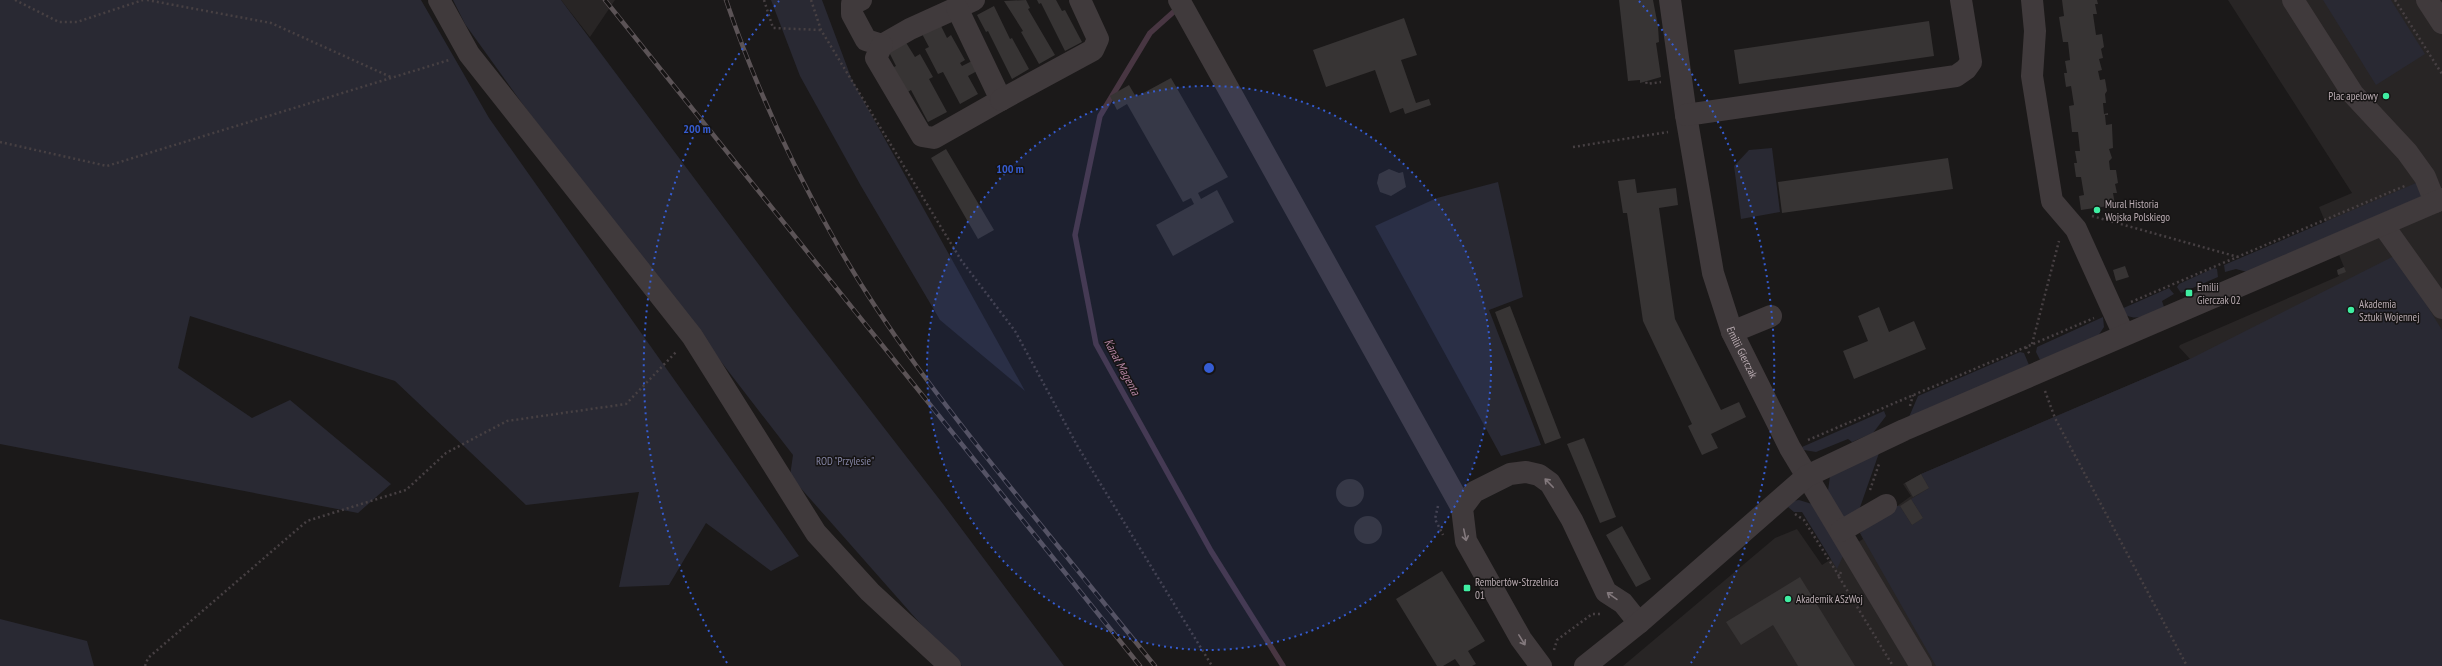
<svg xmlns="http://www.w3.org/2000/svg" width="2442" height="666" viewBox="0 0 2442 666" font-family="'PT Sans Narrow',sans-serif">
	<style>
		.built { fill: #282525 }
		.green { fill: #292933 }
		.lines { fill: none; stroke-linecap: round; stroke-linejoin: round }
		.stream { stroke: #483642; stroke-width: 5.5 }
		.building { fill: #373434 }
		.path { stroke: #474043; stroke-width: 2.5; stroke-dasharray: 2 3; stroke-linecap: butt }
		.minor { stroke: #403a3c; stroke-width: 22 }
		.rail-casing { stroke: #5b5356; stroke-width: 4.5 }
		.rail { stroke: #161414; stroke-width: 3; stroke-dasharray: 9; stroke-linecap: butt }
		.oneway { stroke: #83797d }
		.ring { fill: none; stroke: #355cd2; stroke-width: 2; stroke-dasharray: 2 4 }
		.poi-dot { fill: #3feea2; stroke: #161414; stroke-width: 1.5 }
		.labels { text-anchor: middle; stroke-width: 3; stroke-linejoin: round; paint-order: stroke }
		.poi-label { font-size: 11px; fill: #baacb2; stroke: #161414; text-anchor: start }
		.street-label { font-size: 11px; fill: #baacb2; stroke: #161414 }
		.park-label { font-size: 11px; fill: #8485a5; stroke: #161414 }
		.water-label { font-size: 12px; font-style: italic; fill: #b484a2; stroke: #161414 }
		.centre { fill: #355cd2; stroke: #161414; stroke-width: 2 }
		.ring-label { font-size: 12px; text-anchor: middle; font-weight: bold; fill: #355cd2; stroke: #161414; stroke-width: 3; stroke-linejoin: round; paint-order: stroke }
	</style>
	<rect width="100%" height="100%" fill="#1b1919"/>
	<!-- built -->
	<path class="built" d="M561 0H615L590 37Z
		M2228 0H2442V666H1623L1775 538 1797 529 1822 565 1863 539 1860 533 1911 496 1903 484 1921 474 2190 359 2179 347 2180 345 2339 276 2337 270 2344 267 2319 207 2352 193Z"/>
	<!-- green -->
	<path class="green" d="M0 0H421L489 118 799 556 771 571 706 523 669 585 619 587 639 492 526 505 395 381 190 316 178 368 252 418 290 400 391 484 358 513 0 444Z
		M453 0H561L789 305 943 504 1064 666H962L948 655 790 476 793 455 524 106 465 24Z
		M771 0H822L852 80 1025 391 940 320 861 186 800 76Z
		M2323 0H2391L2425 54 2376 85Z
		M1772 148 1780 212 1741 219 1734 166 1749 150Z
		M1498 182 1523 297 1489 310 1541 445 1501 456 1375 226 1437 198Z
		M2416 183 2423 194 2419 199 2247 272 2236 269 2225 272 2224 265Z
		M2396 255 2442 330V666H1936L1860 533 1896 506H1900L1912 525 1923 518 1911 499 1929 488 1921 474 2190 359Z
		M2214 268 2217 269 2218 277 2181 293 2177 287 2179 284Z
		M2169 288 2174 294 2162 301 2164 307C2147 314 2135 325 2119 310Z
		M2103 317 2104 327 2098 336 2040 360 2036 352 2037 347Z
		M2020 352 2024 353 2029 365 1909 417 1918 396Z
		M1884 411 1886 416 1873 433 1852 442 1848 439 1816 452 1804 450 1802 447Z
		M1879 453 1857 516 1842 519 1828 491 1830 476Z
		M1799 500 1812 504 1844 554 1837 569 1802 512H1794L1788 507 1793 501Z
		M0 619 87 641 94 666H0Z"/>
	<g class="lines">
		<!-- stream -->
		<path class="stream" d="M1179 7 1150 33 1100 116 1075 235 1096 344 1211 551 1283 666"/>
	</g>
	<!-- building -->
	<path class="building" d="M1026 0 1030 8 1028 9 1055 55 1039 64 1021 32 1023 31 1004 1Z
		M1037 0H1056L1062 11 1065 10 1082 42 1065 51 1041 3 1039 4Z
		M1619 0H1653L1658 26 1659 42 1656 43 1661 77 1640 83V80L1628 81Z
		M2062 0H2097L2098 4H2095L2097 14H2093L2096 35 2102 34 2104 47 2101 49 2103 58 2099 59 2102 70 2098 71 2100 80 2105 79 2107 91 2105 94 2106 103H2103L2104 114 2108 113V115H2105L2106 125 2112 124V126L2113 148 2109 149 2112 158 2109 161 2110 170H2116L2118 183 2115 184 2117 193H2113L2115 205 2081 210 2079 196 2084 195 2081 177H2076L2074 163H2077L2075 151H2080L2078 132H2072L2069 106 2074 105 2071 86 2066 87 2064 73H2067L2065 61 2070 60 2068 42H2063L2059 17 2064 16Z
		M994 6 1010 39 1012 38 1029 69 1012 79 988 31 986 32 977 15Z
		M1404 18 1417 55 1401 60 1416 103 1429 99 1431 105 1405 114 1403 108 1390 113 1375 70 1326 87 1313 50Z
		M1929 21 1934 56 1739 84 1734 50Z
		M939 22 947 38 951 35 965 60 960 63 962 66 972 61 977 71 968 76 978 94 960 104 943 72 938 74 925 49 929 47 921 32Z
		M905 41 915 57 920 54 933 77 929 79 947 112 928 122 911 90 906 93 892 68 896 66 888 50Z
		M1171 78 1228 177 1198 193 1201 199 1217 190 1234 222 1173 256 1156 225 1194 204 1191 198 1183 202 1127 104 1117 110 1110 96 1129 85 1136 97Z
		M946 149 994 230 978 239 931 158Z
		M1948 158 1953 189 1782 213 1778 182Z
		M1389 169 1399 173 1403 172 1406 187 1391 196 1380 192 1377 183 1379 174Z
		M1635 179 1637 193 1676 188 1678 205 1659 208 1675 319 1721 410 1739 402 1746 417 1711 434 1718 448 1702 455 1688 426 1692 424 1643 321 1627 213H1623L1618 181Z
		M2125 266 2129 277 2116 281 2113 270Z
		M2344 267 2346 272 2338 275 2337 270Z
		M1510 306 1561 438 1545 444 1495 312Z
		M1879 307 1889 332 1914 321 1926 349 1854 379 1843 351 1868 341 1858 316Z
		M1584 438 1616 517 1600 523 1567 444Z
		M1921 474 1929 488 1913 497 1905 483Z
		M1336 493a14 14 0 1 1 28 0a14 14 0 1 1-28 0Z
		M1911 499 1923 518 1912 525 1900 506Z
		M1354 530a14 14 0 1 1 28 0a14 14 0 1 1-28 0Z
		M1622 526 1651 579 1636 587 1606 535Z
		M1442 571 1485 641 1468 651 1476 664 1472 666H1460L1455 659 1443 666H1437L1396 599Z
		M1800 577 1855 666H1798L1773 625 1741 645 1726 622Z"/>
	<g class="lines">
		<!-- path -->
		<path class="path" d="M15 0 59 22H77L143 0
			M147 0 271 23 393 78
			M764 0 773 28 821 30
			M811 0 821 30 961 260 1015 331 1078 447 1212 666
			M2395 0 2442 74
			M1646 82 1647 84 1661 82
			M0 142 107 166 449 60
			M1573 147 1668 132
			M2092 216 2238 257
			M2131 302 2407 185
			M2032 344 2059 241
			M2026 347 2030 355
			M2045 391 2055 418 2187 666
			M1910 406 1913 395
			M1808 440 2094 318
			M1870 490 1879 464
			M1438 506 1435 519 1443 535
			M1795 514 1804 520 1839 576
			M1841 572 1839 577 1893 666
			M1554 650 1557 640 1592 614H1601
			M145 666 148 658 307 521 406 490 446 453 507 421 626 404 677 351"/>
		<!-- minor -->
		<g class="minor">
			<path d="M439 0 469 54 692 336 816 533 870 592 950 666"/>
			<path d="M861 0 852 4V14L866 40 882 45 910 29 974 0"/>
			<path d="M1179 0 1462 508"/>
			<path id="s1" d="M1670 0 1686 115 1713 273 1732 332 1790 448 1921 666"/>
			<path d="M2032 0 2035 31 2032 76 2052 201 2076 229 2124 335"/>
			<path d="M2293 0 2353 94 2407 152 2425 177 2435 202"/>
			<path d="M2427 0 2442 23"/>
			<path d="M882 45 876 58 922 136 934 138 1001 100 957 8"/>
			<path d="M1001 100 1093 50 1098 39 1080 0"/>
			<path d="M1686 115 1956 76 1966 69 1971 62 1961 0"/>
			<path d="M2383 225 2442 308"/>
			<path d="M1732 332 1771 316"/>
			<path d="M1841 531 1886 505"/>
			<path d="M1541 666 1521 639 1466 541 1462 508 1474 492 1510 474 1526 472 1539 475 1550 483 1572 520 1606 592 1623 603 1639 623"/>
			<path d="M1585 666 1639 623 1807 476 1904 430 2442 199"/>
		</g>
		<!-- rail casing -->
		<g class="rail-casing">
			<path id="rail" d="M605 0 1140 666
				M726 0C754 82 790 162 833 237 883 327 947 408 1011 488 1059 548 1107 607 1155 666"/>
		</g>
		<!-- rail -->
		<use href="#rail" class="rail"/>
	</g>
	<!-- one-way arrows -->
	<defs><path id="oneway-shaft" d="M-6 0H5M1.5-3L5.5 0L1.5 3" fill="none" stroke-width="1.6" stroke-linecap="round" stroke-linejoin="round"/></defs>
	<g class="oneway">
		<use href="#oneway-shaft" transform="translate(1549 483) rotate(-134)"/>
		<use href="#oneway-shaft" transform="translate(1465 535) rotate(78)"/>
		<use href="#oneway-shaft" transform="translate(1612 596) rotate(-145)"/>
		<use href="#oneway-shaft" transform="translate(1522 640) rotate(58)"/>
	</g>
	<!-- distance rings -->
	<circle cx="1209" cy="368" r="282" fill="#355cd2" fill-opacity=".12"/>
	<g class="ring">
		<circle cx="1209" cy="368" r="282"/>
		<path d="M727 663A565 565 0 0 1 779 1M1639 1A565 565 0 0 1 1691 663"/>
	</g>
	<!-- markers -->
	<g class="poi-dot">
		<circle cx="2386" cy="96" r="4"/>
		<circle cx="2097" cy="210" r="4"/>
		<rect x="2185" y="289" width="8" height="8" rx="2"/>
		<circle cx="2351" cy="310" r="4"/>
		<rect x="1463" y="584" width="8" height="8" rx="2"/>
		<circle cx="1788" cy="599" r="4"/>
	</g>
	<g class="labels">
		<!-- poi labels -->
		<g class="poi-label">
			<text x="2378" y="100" text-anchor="end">Plac apelowy</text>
			<text x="2105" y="208">Mural Historia<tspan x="2105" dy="13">Wojska Polskiego</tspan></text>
			<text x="2197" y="291">Emilii<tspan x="2197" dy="13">Gierczak 02</tspan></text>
			<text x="2359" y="308">Akademia<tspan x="2359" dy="13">Sztuki Wojennej</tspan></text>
			<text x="1475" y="586">Rembertów-Strzelnica<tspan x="1475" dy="13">01</tspan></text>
			<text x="1796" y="603">Akademik ASzWoj</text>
		</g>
		<!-- street labels -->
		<g class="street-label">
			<text dy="4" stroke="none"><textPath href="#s1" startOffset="361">Emilii Gierczak</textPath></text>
		</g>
		<!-- park labels -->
		<g class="park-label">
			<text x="845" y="465">ROD "Przylesie"</text>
		</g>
		<!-- water labels -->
		<g class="water-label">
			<text transform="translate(1122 367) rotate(62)" y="4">Kanał Magenta</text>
		</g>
	</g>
	<circle cx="1209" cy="368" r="6" class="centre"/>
	<g class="ring-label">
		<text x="697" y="133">200 m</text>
		<text x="1010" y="173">100 m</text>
	</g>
</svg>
